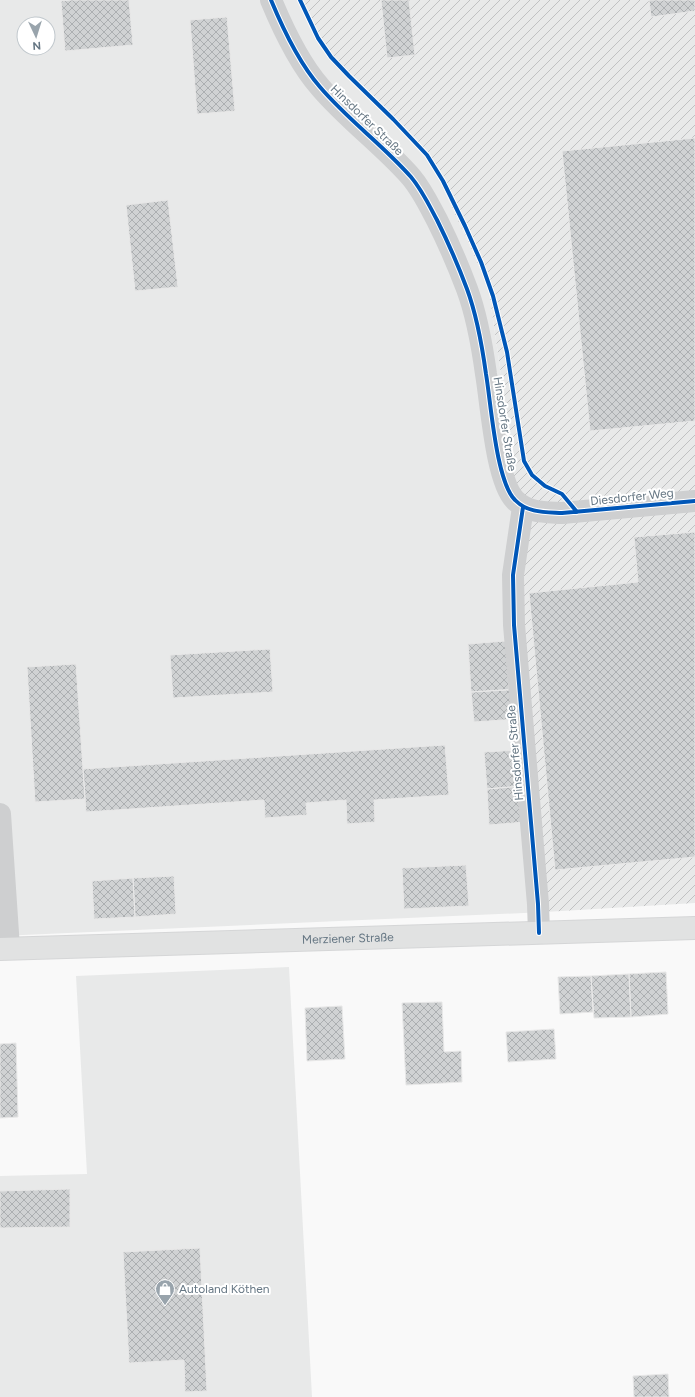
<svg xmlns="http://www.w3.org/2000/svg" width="695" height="1397" viewBox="0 0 695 1397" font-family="Figtree,sans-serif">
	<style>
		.built { fill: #e8e9e9; fill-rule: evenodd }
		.industrial { fill: url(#industrial-furrows) }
		.building { fill: url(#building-cross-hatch); stroke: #e8e8e8 }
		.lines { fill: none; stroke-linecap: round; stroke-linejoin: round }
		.secondary-casing { stroke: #d5d6d7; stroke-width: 24 }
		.street { stroke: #cecfd0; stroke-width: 22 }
		.secondary { stroke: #e1e2e2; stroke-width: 22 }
		.cycleway-casing { stroke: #fff; stroke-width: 6 }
		.cycleway { stroke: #0057b8; stroke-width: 4 }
		.labels { text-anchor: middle; stroke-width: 4; stroke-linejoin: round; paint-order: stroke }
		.street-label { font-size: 12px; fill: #657683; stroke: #fff }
		.poi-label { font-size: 12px; fill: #657683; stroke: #fff; text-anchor: start }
	</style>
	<defs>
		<pattern id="industrial-furrows" width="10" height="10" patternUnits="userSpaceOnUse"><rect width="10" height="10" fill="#e8e9e9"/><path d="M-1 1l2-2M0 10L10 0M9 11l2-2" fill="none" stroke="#c0c1c2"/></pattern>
		<pattern id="building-cross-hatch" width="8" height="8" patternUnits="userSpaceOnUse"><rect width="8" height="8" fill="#d0d2d3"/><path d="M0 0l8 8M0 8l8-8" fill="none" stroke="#acafb1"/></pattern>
	</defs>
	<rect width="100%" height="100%" fill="#f9f9f9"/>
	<!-- built -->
	<path class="built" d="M0 0H302L317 41 432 164 488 286 512 450 545 912 0 936ZM24 24H48V48H24Z
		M289 967 312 1397H0V1176L87 1174 76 976Z"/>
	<!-- industrial -->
	<path class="industrial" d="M302 0H695V903L545 912 512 450 488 286 432 164 317 41Z"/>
	<!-- building -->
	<path class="building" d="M71 0H129L133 45 65 51 61 1Z
		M381 0H409L415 55 387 58Z
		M649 0H695V11L651 17Z
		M227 17 235 111 197 114 190 20Z
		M695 138V421L590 431 562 151Z
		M168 200 178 287 135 291 126 205Z
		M695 532V857L555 870 529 593 638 582 634 537Z
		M506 641 509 690 471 692 468 644Z
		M270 649 273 692 173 698 170 655Z
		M76 664 85 799 35 802 27 667Z
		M516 689 518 719 474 722 471 692Z
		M445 745 449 795 374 800 375 822 347 824 346 800 306 803 307 815 265 818 264 800 86 812 83 769Z
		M520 750 522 786 487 789 484 752Z
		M522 786 525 822 489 825 487 789Z
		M466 865 469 906 404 909 402 868Z
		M174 876 176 914 135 917 133 878Z
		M133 878 135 917 94 919 92 881Z
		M666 972 668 1014 631 1017 629 974Z
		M629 974 631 1017 594 1018 591 976Z
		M591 976 593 1012 560 1014 558 977Z
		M442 1002 444 1052 461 1051 462 1082 406 1085 402 1003Z
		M342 1006 345 1059 307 1061 305 1008Z
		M554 1029 556 1059 508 1062 506 1032Z
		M16 1043 18 1117 0 1118V1044Z
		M70 1189V1227L0 1228V1191Z
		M200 1248 207 1391 185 1392 184 1360 129 1363 123 1252Z
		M668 1374 669 1397H634L633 1376Z"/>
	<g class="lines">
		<!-- secondary casing -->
		<g class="secondary-casing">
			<g id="secondary">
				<path id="s1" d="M0 949 695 928"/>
			</g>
		</g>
		<!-- street -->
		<path class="street" d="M271 0C283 29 299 63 320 87 348 120 383 145 411 177 422 190 429 205 437 220 448 242 458 265 467 289 477 316 482 345 486 374 491 403 496 481 515 500 527 513 546 512 562 513L695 501
			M523 507 513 575 514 625 538 904 539 933
			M0 814 9 948"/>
		<!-- secondary -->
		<use href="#secondary" class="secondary"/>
		<!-- cycleway casing -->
		<g class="cycleway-casing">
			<path id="cycleway" d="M271 0C283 29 299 63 320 87 348 120 383 145 411 177 422 190 429 205 437 220 448 242 458 265 467 289 477 316 482 345 486 374 491 403 496 481 515 500 527 513 546 512 562 513L695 501
				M300 0 318 38 331 57 349 76 393 119 427 155 443 181 465 226 481 262 493 296 507 352 524 461 532 475 545 486 562 494 577 512
				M523 507 513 575 514 625 538 904 539 933"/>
		</g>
		<!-- cycleway -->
		<use href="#cycleway" class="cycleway"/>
	</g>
	<!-- icons -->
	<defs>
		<g id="shop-pin" transform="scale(1)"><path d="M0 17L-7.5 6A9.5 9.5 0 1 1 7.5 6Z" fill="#99a4ac" stroke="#fff"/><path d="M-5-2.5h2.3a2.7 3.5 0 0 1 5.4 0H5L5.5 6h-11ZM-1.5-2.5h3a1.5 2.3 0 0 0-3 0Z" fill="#fff"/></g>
	</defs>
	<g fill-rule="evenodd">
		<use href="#shop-pin" x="165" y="1289"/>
	</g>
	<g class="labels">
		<!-- street labels -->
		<g class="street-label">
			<text transform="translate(367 120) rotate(44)" y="4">Hinsdorfer Straße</text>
			<text transform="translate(505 424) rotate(81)" y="4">Hinsdorfer Straße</text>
			<text transform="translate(632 497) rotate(-6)" y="4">Diesdorfer Weg</text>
			<text transform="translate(515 753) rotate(-95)" y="4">Hinsdorfer Straße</text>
			<text dy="4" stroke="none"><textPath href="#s1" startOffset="348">Merziener Straße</textPath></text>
		</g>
		<!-- poi labels -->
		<g class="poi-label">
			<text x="179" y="1293">Autoland Köthen</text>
		</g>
	</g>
	<!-- north arrow -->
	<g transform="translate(36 36) rotate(176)"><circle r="19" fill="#ffffff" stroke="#c1c8cd"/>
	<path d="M0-3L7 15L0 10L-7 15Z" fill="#99a4ac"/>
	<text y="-6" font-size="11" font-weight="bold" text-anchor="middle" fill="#657683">N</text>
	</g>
</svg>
